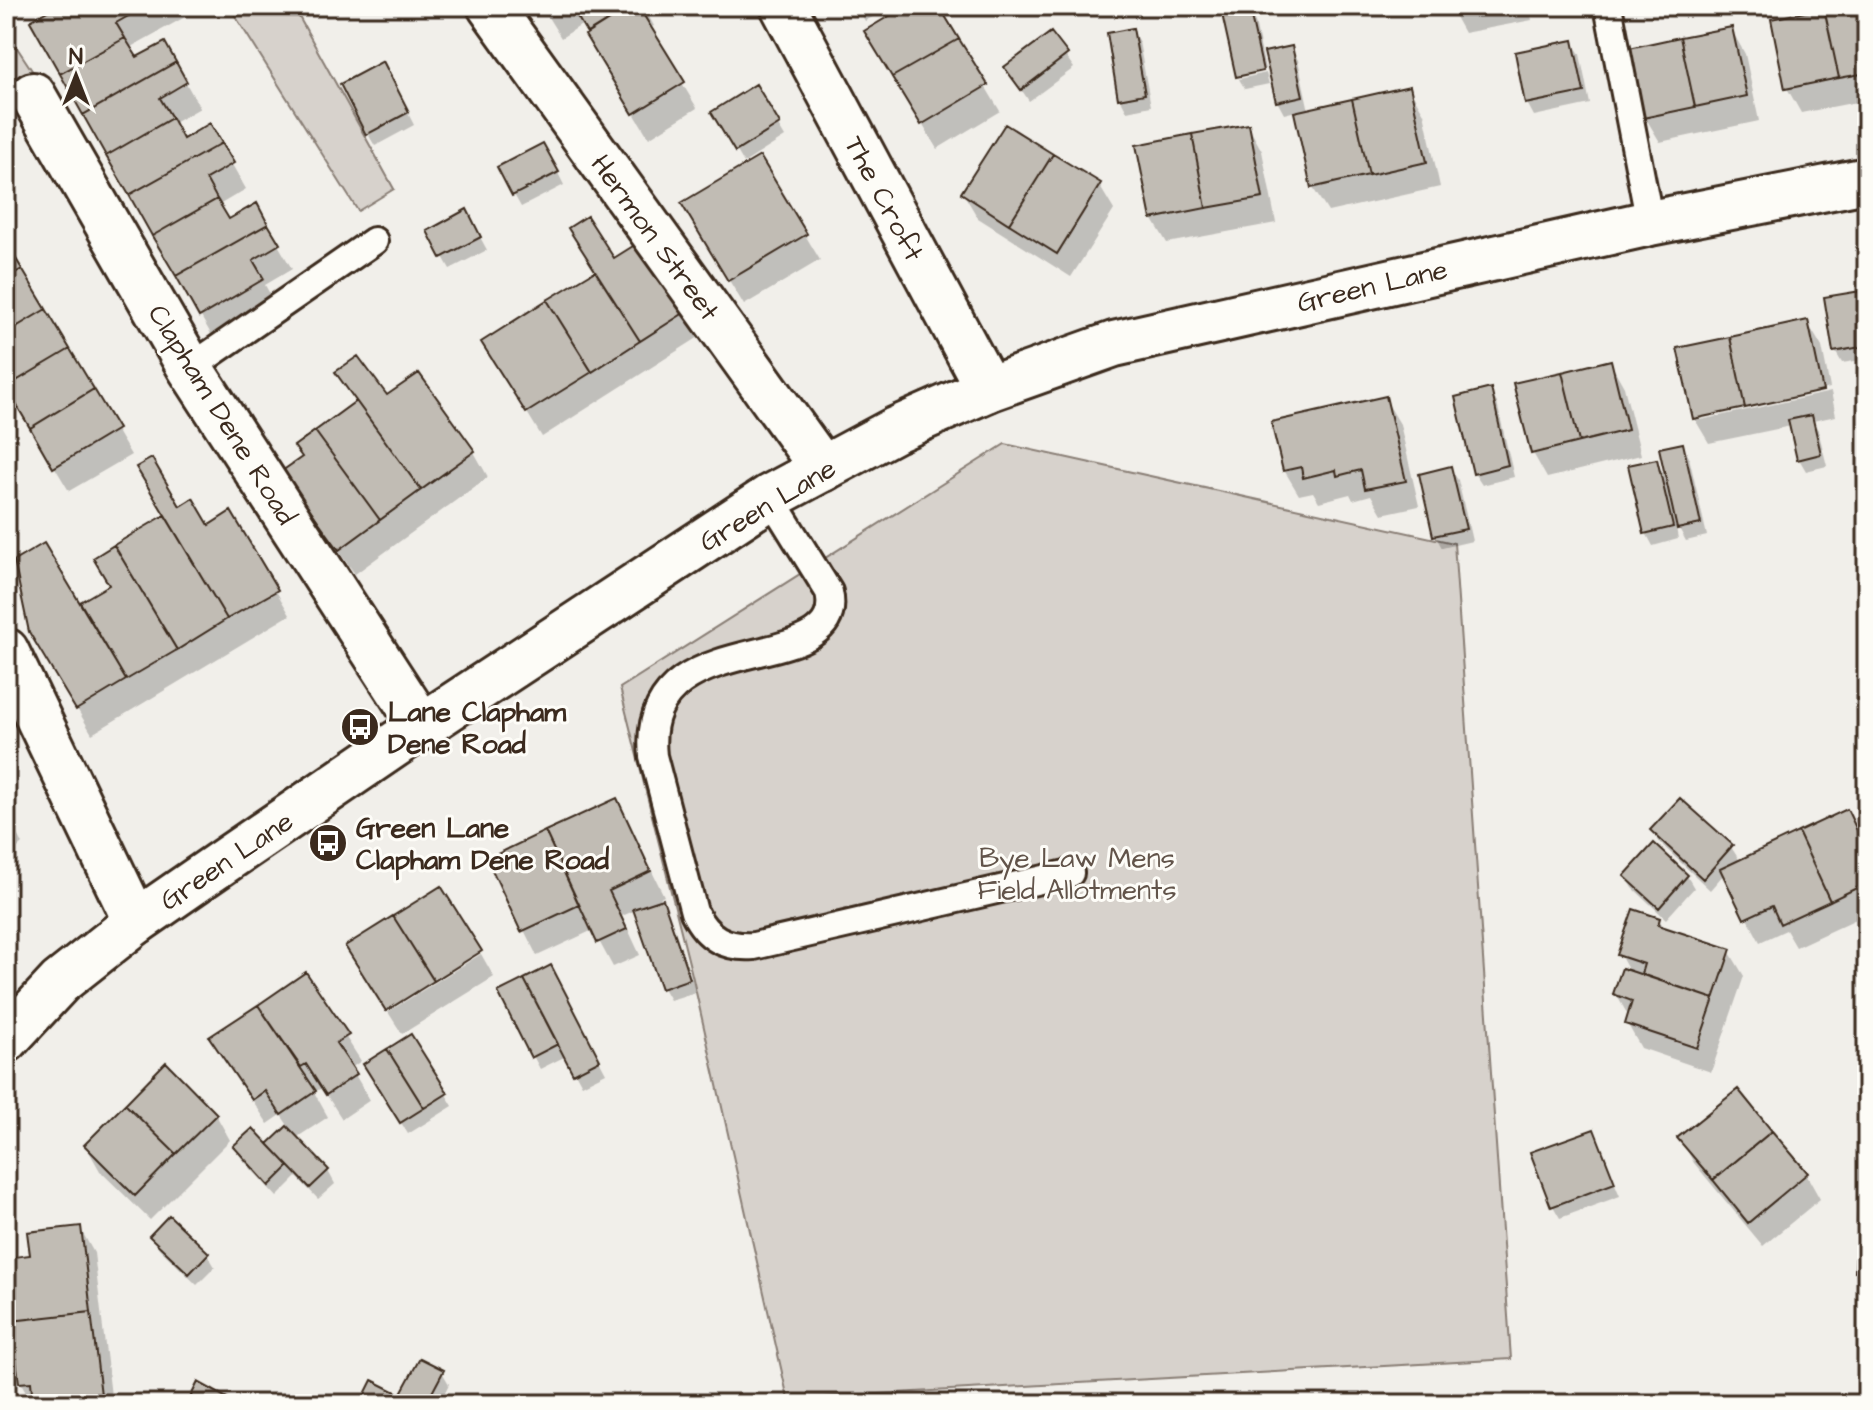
<svg xmlns="http://www.w3.org/2000/svg" width="1873" height="1410" viewBox="0 0 1873 1410" font-family="'Architects Daughter',sans-serif">
	<style>
		.green { fill: #d7d2cc; stroke: #897e75; stroke-width: 2 }
		.shadow { fill: #0003 }
		.building { fill: #c1bcb4; stroke: #3b2a1e; stroke-width: 2 }
		.lines { fill: none; stroke-linecap: round; stroke-linejoin: round }
		.lane-casing { stroke: #3b2a1e; stroke-width: 32 }
		.street-casing { stroke: #3b2a1e; stroke-width: 50 }
		.secondary-casing { stroke: #3b2a1e; stroke-width: 50 }
		.lane { stroke: #fdfcf7; stroke-width: 26 }
		.street { stroke: #fdfcf7; stroke-width: 44 }
		.secondary { stroke: #fdfcf7; stroke-width: 44 }
		.labels { text-anchor: middle; stroke-width: 6; stroke-linejoin: round; paint-order: stroke }
		.street-label { font-size: 28px; fill: #3b2a1e; stroke: #fdfcf7 }
		.poi-label { font-size: 28px; font-weight: bold; fill: #3b2a1e; stroke: #fdfcf7; text-anchor: start }
		.park-label { font-size: 28px; fill: #62544a; stroke: #fdfcf7 }
	</style>
	<rect width="100%" height="100%" fill="#f1efea"/>
	<filter id="ink" filterUnits="userSpaceOnUse"><feTurbulence type="fractalNoise" baseFrequency=".0125" numOctaves="2"/><feDisplacementMap in="SourceGraphic" scale="16" xChannelSelector="R" yChannelSelector="G"/><feConvolveMatrix kernelMatrix="1 2 1 2 8 2 1 2 1" color-interpolation-filters="sRGB"/></filter>
	<g filter="url(#ink)">
		<!-- green -->
		<path class="green" d="M229 6H293L394 189 358 211Z
			M6 31 35 75 6 98Z
			M1005 444 1454 543 1511 1359 788 1399 693 979 620 688Z"/>
		<!-- shadow -->
		<path class="shadow" d="M60 6H179L185 17 129 48 136 60 164 44 200 108 172 124 182 141 210 126 246 189 219 205 228 222 256 206 292 269 265 285 276 305 215 341 32 22Z
			M541 6H643L654 26 649 28 697 108 649 138 602 60 583 24 561 38Z
			M857 6H894L865 21Z
			M910 6H937L1000 111 937 149 867 31Z
			M1449 6H1529L1532 20 1464 33Z
			M1730 6H1784L1736 16Z
			M1844 6H1867V100L1801 113 1787 88Z
			M1248 10 1255 22 1265 69 1238 75V78V77Z
			M1731 29 1745 54 1759 121 1660 142 1645 117Z
			M1132 30 1139 42 1151 106 1127 111 1120 98Z
			M1050 34 1074 68 1029 101 1007 68Z
			M1572 42 1580 54 1590 104 1534 116 1527 103Z
			M1291 48 1298 60 1309 111 1409 88 1424 113 1440 187 1328 212 1313 188 1296 111 1284 114 1277 101Z
			M1266 73 1269 84 1245 89 1239 79Z
			M389 76 414 125 375 146 368 134Z
			M755 87 785 137 744 163 714 113Z
			M1248 126 1262 151 1276 223 1167 243 1152 218Z
			M550 157 564 185 521 207 499 168Z
			M759 158 820 260 744 305 698 229Z
			M1099 185 1114 210 1071 277 978 218 963 193Z
			M473 224 487 250 450 269 429 232Z
			M6 246 131 455 69 491 6 386Z
			M614 260 685 312 699 337 542 437 484 342Z
			M1867 292V359L1842 363 1835 351Z
			M1807 322 1822 347 1830 388 1700 416V420L1831 392 1836 416 1813 421 1818 430 1827 466 1806 471 1799 459 1791 426 1709 443 1694 418Z
			M1610 362 1624 387 1641 455 1547 478 1533 453Z
			M338 372 387 398 418 375 474 452 488 477 355 574 299 496 285 471 303 458 357 403Z
			M1490 391 1497 403 1514 477 1482 485 1474 473Z
			M1385 399 1400 424 1419 506 1382 514 1371 495 1353 500 1350 494 1319 502 1313 492 1299 495 1284 470Z
			M1682 445 1689 457 1707 536 1686 541 1675 521 1678 539 1653 546 1646 533 1656 461 1668 482Z
			M1450 468 1458 480 1472 541 1442 548 1435 535Z
			M180 509 208 528 231 514 290 615 92 734 31 631 111 585Z
			M617 800 664 896 660 898 669 913 696 992 670 1000 663 988 636 910 622 916 640 955 613 967 593 930 537 956 489 860Z
			M1846 811 1867 850V914L1796 947 1786 930 1760 942 1724 874 1710 890 1660 843 1653 831 1731 847 1740 861Z
			M6 812 22 844 6 859Z
			M1626 876H1687L1694 888 1666 919 1633 888Z
			M1659 919 1665 930 1729 951 1744 976 1711 1072 1641 1048 1627 1023 1629 1017 1616 994 1630 973 1620 955Z
			M481 954 494 977 402 1034 388 1012Z
			M306 975 361 1061 351 1068 370 1100 342 1119 322 1088 314 1092 328 1117 296 1138 328 1171 335 1184 318 1199 297 1177 277 1197 242 1159 235 1147 268 1146 289 1127 281 1115 268 1124 212 1038Z
			M557 980 606 1073 582 1085 566 1056 540 1069 500 993Z
			M411 1037 453 1106 408 1134 366 1065Z
			M216 1115 230 1140 150 1220 100 1171 86 1146Z
			M1593 1131 1620 1196 1560 1218 1553 1206Z
			M1680 1138 1806 1174 1820 1199 1763 1246 1694 1163Z
			M1867 1215V1284H1864L1857 1272Z
			M169 1218 208 1255 215 1267 197 1285 159 1248 152 1236Z
			M80 1228 94 1253 112 1404H33L21 1383 32 1257Z
			M442 1372 449 1384 439 1404H362L373 1383 401 1397Z"/>
		<!-- building -->
		<path class="building" d="M56 6H146L116 23 125 38 60 74 30 21Z
			M571 6H631L587 33Z
			M631 6H638L685 82 633 114 585 35Z
			M906 6H939L959 39 892 77 864 31Z
			M1833 6H1867V73L1839 78 1824 8Z
			M1249 8 1263 71 1236 77 1222 14Z
			M1824 8 1839 78 1785 89 1771 19Z
			M1732 27 1747 96 1695 107 1680 37Z
			M1133 28 1145 94 1118 99 1107 33Z
			M1051 32 1068 54 1021 90 1004 67Z
			M1680 37 1695 107 1643 118 1629 48Z
			M125 38 137 57 165 42 176 62 83 115 60 74Z
			M959 39 988 85 921 125 892 77Z
			M1573 40 1584 92 1525 104 1515 52Z
			M1292 46 1303 96 1276 102 1264 52Z
			M383 61 409 112 366 135 340 84Z
			M176 62 187 82 160 98 172 118 106 156 83 115Z
			M756 84 780 124 735 152 711 112Z
			M1410 86 1427 162 1369 175 1352 99Z
			M1352 99 1369 175 1311 188 1294 112Z
			M172 118 183 139 210 123 222 143 129 195 106 156Z
			M1005 124 1053 154 1009 224 961 193Z
			M1249 124 1263 198 1206 208 1192 134Z
			M1192 134 1206 208 1151 219 1136 145Z
			M222 143 234 163 206 179 217 199 152 236 129 195Z
			M543 143 559 172 512 196 497 167Z
			M1053 154 1101 183 1057 254 1009 224Z
			M760 156 807 234 728 281 681 203Z
			M217 199 229 219 257 203 268 224 176 276 152 236Z
			M467 209 481 237 441 258 427 231Z
			M587 216 614 258 641 241 687 311 640 341 568 228Z
			M268 224 280 244 253 260 264 279 199 317 176 276Z
			M6 242 22 269 6 278Z
			M22 269 46 309 6 333V278Z
			M595 271 640 341 592 372 547 300Z
			M1867 290V346L1833 352 1824 297Z
			M547 300 592 372 526 413 481 342Z
			M46 309 70 349 6 387V333Z
			M1808 320 1823 391 1745 408 1730 337Z
			M1730 337 1745 408 1693 419 1677 348Z
			M70 349 94 389 30 428 6 387Z
			M358 356 387 395 419 373 475 451 421 490 335 372Z
			M1611 360 1628 430 1579 442 1562 372Z
			M1562 372 1579 442 1531 454 1513 383Z
			M1491 388 1508 465 1473 474 1455 397Z
			M94 389 118 429 53 468 30 428Z
			M1386 396 1406 481 1365 489 1361 470 1337 476 1336 470 1303 478 1301 467 1283 471 1271 422Z
			M356 401 421 490 380 520 315 431Z
			M1812 415 1821 454 1797 460 1788 420Z
			M315 431 380 520 339 550 282 471 302 457 294 446Z
			M1683 443 1701 524 1677 529 1659 448Z
			M152 458 180 506 193 498 209 525 231 511 278 590 227 619 136 467Z
			M1657 459 1673 527 1644 534 1628 465Z
			M1451 466 1466 529 1433 536 1419 474Z
			M165 515 227 619 177 650 114 545Z
			M44 543 126 680 76 710 29 632 14 561Z
			M114 545 177 650 126 680 80 602 109 585 93 558Z
			M617 798 651 871 609 891 627 929 597 943 545 831Z
			M1680 798 1733 845 1703 879 1650 830Z
			M1847 809 1867 851V883L1830 901 1798 832Z
			M545 831 579 905 521 932 487 859Z
			M1798 832 1830 901 1780 924 1772 906 1744 919 1720 869Z
			M1654 843 1688 875 1659 908 1624 876Z
			M441 886 482 951 434 981 393 916Z
			M663 899 690 979 661 989 633 909Z
			M1633 909 1660 918 1658 925 1731 949 1714 999 1641 974 1644 964 1617 955Z
			M393 916 434 981 386 1011 345 946Z
			M551 965 600 1060 573 1074 524 979Z
			M1622 968 1714 999 1697 1048 1625 1024 1632 1001 1613 994Z
			M306 972 349 1035 336 1043 357 1074 326 1095 306 1064 301 1067 258 1005Z
			M524 979 558 1044 531 1058 498 992Z
			M258 1005 316 1091 281 1115 265 1091 252 1100 209 1037Z
			M411 1034 448 1093 424 1108 387 1049Z
			M387 1049 424 1108 400 1123 363 1064Z
			M166 1062 217 1114 176 1154 125 1104Z
			M1738 1089 1772 1131 1713 1180 1677 1138Z
			M125 1104 176 1154 135 1196 84 1145Z
			M287 1126 329 1170 310 1188 268 1144Z
			M253 1128 289 1166 269 1186 233 1146Z
			M1594 1129 1615 1183 1551 1207 1530 1152Z
			M1772 1131 1808 1173 1748 1223 1713 1180Z
			M1858 1212H1867V1273L1855 1272Z
			M169 1215 209 1253 189 1274 149 1236Z
			M81 1226 91 1312 11 1321 6 1258 30 1255 27 1232Z
			M91 1312 101 1395 33 1403 31 1382 19 1383 11 1321Z
			M420 1358 444 1370 426 1404H395Z
			M372 1380 400 1394 395 1404H360Z
			M198 1382 238 1404H187Z"/>
		<g class="lines">
			<!-- lane casing -->
			<g class="lane-casing">
				<path id="lane" d="M1608 6 1650 223
					M190 368 374 241
					M770 497 829 592C849 682 638 618 653 756L694 912C707 938 725 948 754 946L1070 873"/>
			</g>
			<!-- street casing -->
			<g class="street-casing">
				<path id="street" d="M490 6 823 469
					M783 6 988 389
					M33 95 190 368 422 726
					M6 651 136 922"/>
			</g>
			<!-- secondary casing -->
			<g class="secondary-casing">
				<path id="secondary" d="M6 1040 60 982 136 922 230 857 422 726 770 497 895 430 988 389 1114 344 1650 223 1867 180"/>
			</g>
			<!-- lane -->
			<use href="#lane" class="lane"/>
			<!-- street -->
			<use href="#street" class="street"/>
			<!-- secondary -->
			<use href="#secondary" class="secondary"/>
		</g>
	</g>
	<!-- icons -->
	<defs>
		<g id="bus-disc" transform="scale(2)"><circle r="9.5" fill="#3b2a1e" stroke="#fdfcf7"/><path d="M-5-6H5V4H4V6H2V4H-2V6H-4V4H-5ZM-3.5-4V0h7V-4ZM-3.5 1.2v1.5H-2V1.2ZM2 1.2v1.5H3.5V1.2Z" fill="#fff"/></g>
	</defs>
	<g fill-rule="evenodd">
		<use href="#bus-disc" x="360" y="727"/>
		<use href="#bus-disc" x="328" y="843"/>
	</g>
	<g class="labels">
		<!-- street labels -->
		<g class="street-label">
			<text transform="translate(885 198) rotate(62)" y="10">The Croft</text>
			<text transform="translate(656 237) rotate(54)" y="10">Hermon Street</text>
			<text transform="translate(1372 285) rotate(-13)" y="10">Green Lane</text>
			<text transform="translate(223 414) rotate(58)" y="10">Clapham Dene Road</text>
			<text transform="translate(767 504) rotate(-31)" y="10">Green Lane</text>
			<text transform="translate(226 860) rotate(-34)" y="10">Green Lane</text>
		</g>
		<!-- poi labels -->
		<g class="poi-label">
			<text x="388" y="721">Lane Clapham<tspan x="388" dy="32">Dene Road</tspan></text>
			<text x="356" y="837">Green Lane<tspan x="356" dy="32">Clapham Dene Road</tspan></text>
		</g>
		<!-- park labels -->
		<g class="park-label">
			<text x="1077" y="867">Bye Law Mens<tspan x="1077" dy="32">Field Allotments</tspan></text>
		</g>
	</g>
	<!-- margin -->
	<rect width="1873" height="1410" fill="none" stroke="#fdfcf7" stroke-width="32"/>
	<rect x="16" y="16" width="1841" height="1378" fill="none" stroke="#3b2a1e" stroke-width="3" filter="url(#ink)"/>
	<!-- north arrow -->
	<g transform="translate(76 76)" stroke="#fdfcf7" stroke-width="6" paint-order="stroke">
	<path d="M0-6L14 30L0 20L-14 30Z" fill="#3b2a1e"/>
	<text y="-12" font-size="22" font-weight="bold" text-anchor="middle" fill="#3b2a1e">N</text>
	</g>
</svg>
